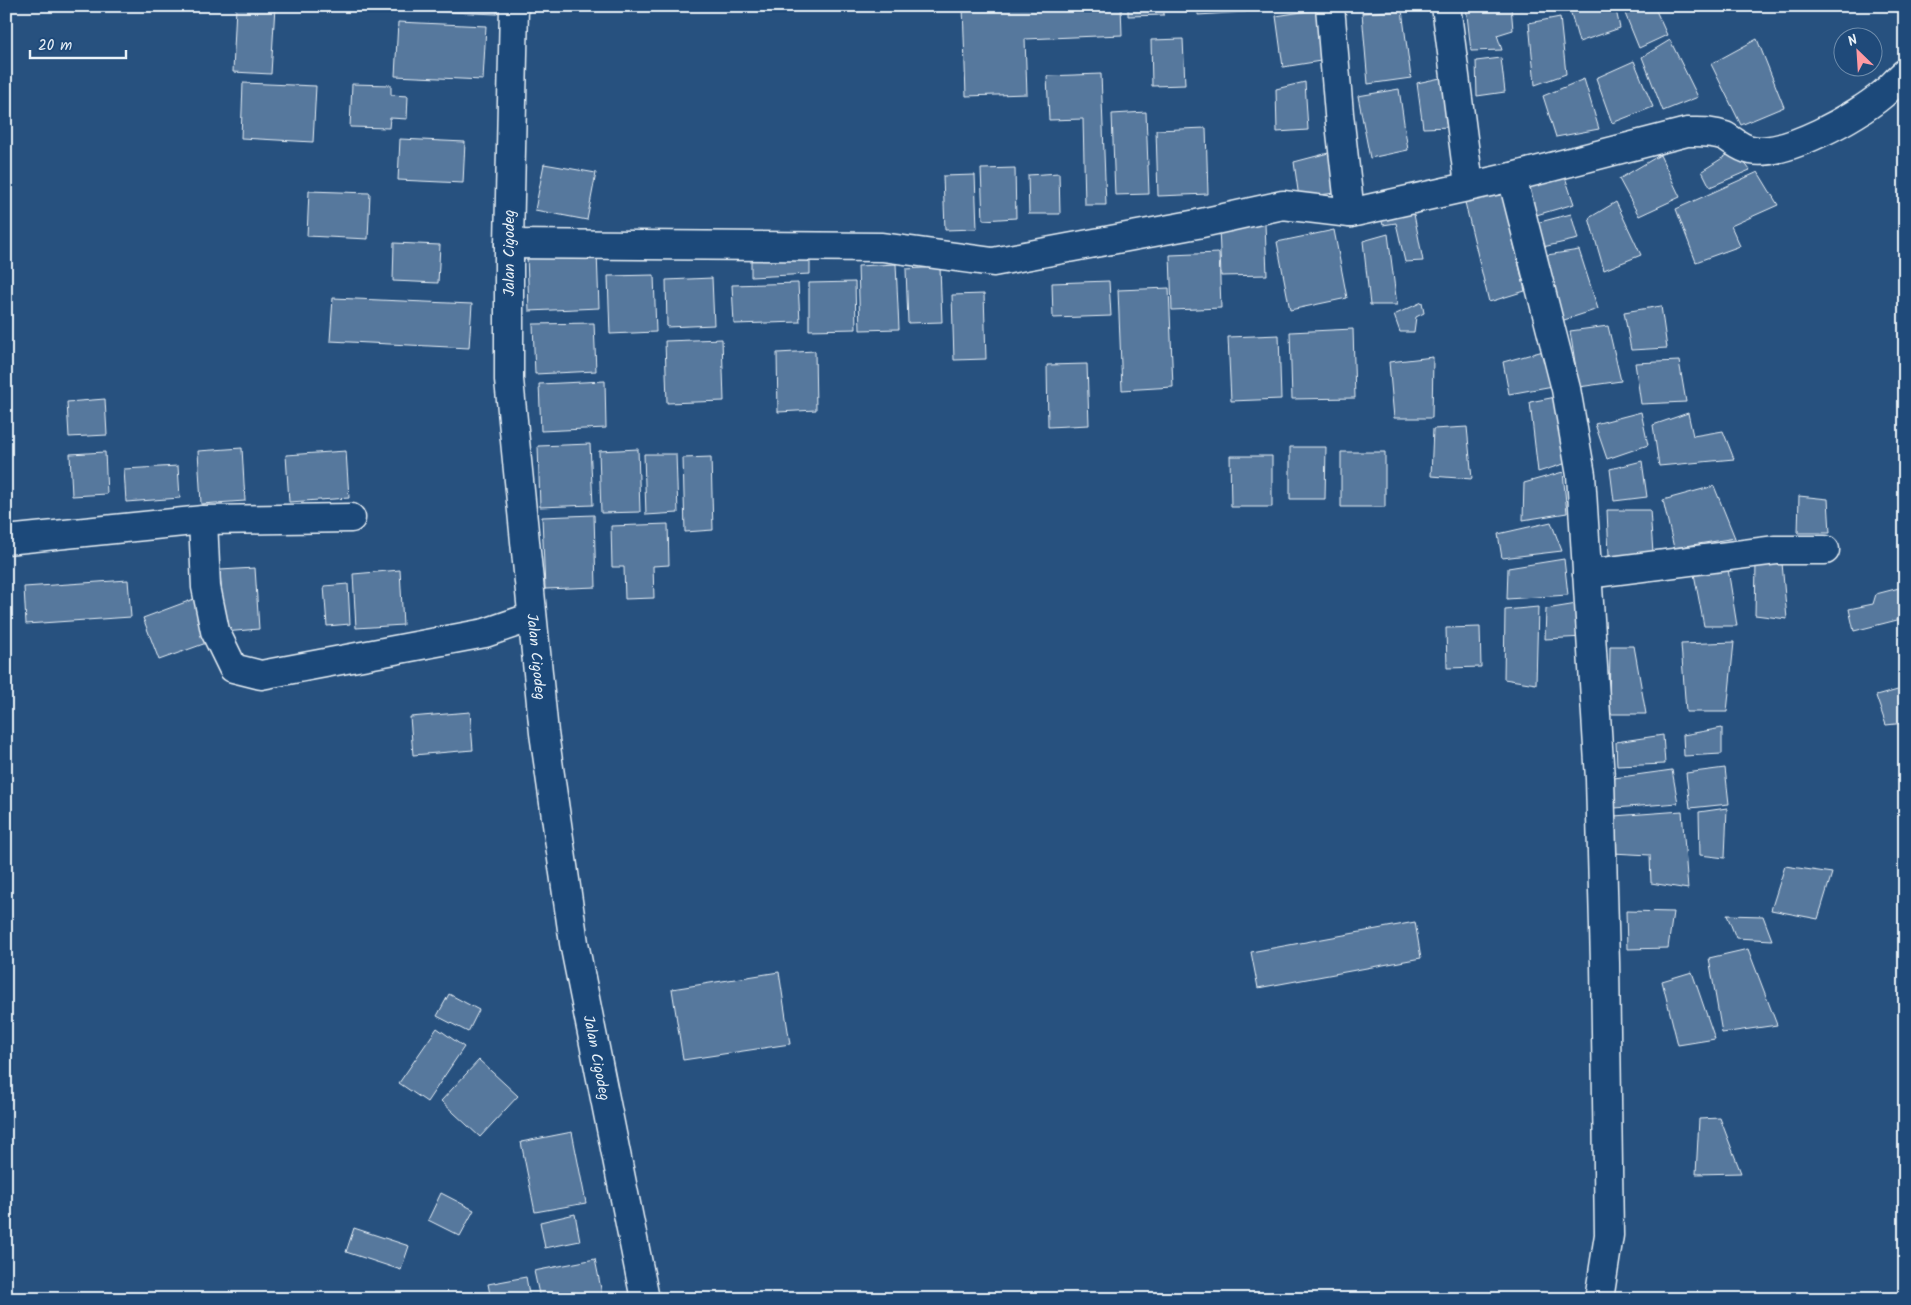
<svg xmlns="http://www.w3.org/2000/svg" width="1911" height="1305" viewBox="0 0 1911 1305" font-family="Kalam,sans-serif">
	<style>
		.building { fill: #57789d; stroke: #e8f1f8 }
		.lines { fill: none; stroke-linecap: round; stroke-linejoin: round }
		.minor-casing { stroke: #e8f1f8; stroke-width: 31 }
		.minor { stroke: #1f4a7a; stroke-width: 28 }
		.labels { text-anchor: middle; stroke-width: 5; stroke-linejoin: round; paint-order: stroke }
		.street-label { font-size: 15px; fill: #e8f1f8; stroke: #1f4a7a }
	</style>
	<rect width="100%" height="100%" fill="#27517f"/>
	<filter id="ink" filterUnits="userSpaceOnUse"><feTurbulence type="fractalNoise" baseFrequency=".02" numOctaves="2"/><feDisplacementMap in="SourceGraphic" scale="10" xChannelSelector="R" yChannelSelector="G"/><feConvolveMatrix kernelMatrix="1 2 1 2 8 2 1 2 1" color-interpolation-filters="sRGB"/></filter>
	<g filter="url(#ink)">
		<!-- building -->
		<path class="building" d="M236 6H275L271 74 233 72Z
			M427 6H497V14L427 11Z
			M963 6H1121L1122 35 1025 39 1027 94 966 96Z
			M1128 6H1164V15L1128 16Z
			M1198 6H1246V12L1198 15Z
			M1466 6H1511L1513 30 1497 35 1502 50 1471 51Z
			M1519 6H1560L1519 9Z
			M1569 6H1615L1620 28 1579 42Z
			M1622 6H1654L1667 35 1639 48Z
			M1321 9 1327 60 1283 67 1276 16Z
			M1402 10 1411 78 1368 84 1362 13Z
			M1560 17 1566 74 1535 85 1529 23Z
			M398 22 486 26 483 80 395 76Z
			M1183 39 1185 85 1152 86 1151 40Z
			M1757 39 1784 107 1741 125 1711 64Z
			M1670 40 1698 97 1663 111 1642 57Z
			M1501 58 1505 92 1477 96 1476 61Z
			M1634 61 1653 107 1612 123 1596 78Z
			M1101 74 1106 205H1085L1083 119 1049 120 1047 76Z
			M1445 77 1452 127 1423 128 1417 83Z
			M1584 79 1599 129 1556 137 1543 96Z
			M1305 82 1308 130 1277 132 1276 89Z
			M243 83 316 86 313 142 241 138Z
			M352 84 391 85V95L408 96 407 119 390 118 389 128 350 127Z
			M1399 89 1408 150 1370 158 1358 96Z
			M1146 112 1149 194 1115 195 1112 114Z
			M1206 128 1208 194 1158 196 1156 130Z
			M400 139 465 142 463 183 398 180Z
			M1735 150 1750 170 1710 187 1702 171Z
			M1336 151 1341 192 1299 198 1294 162Z
			M1660 155 1680 197 1639 216 1619 179Z
			M544 164 596 173 587 220 535 210Z
			M1015 168 1016 218 983 220 981 169Z
			M1758 172 1778 205 1731 226 1740 246 1696 262 1676 209Z
			M1059 173 1060 214H1029L1028 175Z
			M1564 174 1574 204 1533 216 1522 185Z
			M975 175 977 229 945 230 943 176Z
			M1500 185 1525 291 1489 302 1463 194Z
			M309 191 370 193 368 239 307 236Z
			M1616 202 1641 255 1604 270 1589 218Z
			M1413 209 1423 261 1405 262 1396 223 1383 225 1380 215Z
			M1571 214 1578 239 1543 247 1536 223Z
			M1265 224 1267 275 1221 276 1219 226Z
			M1334 230 1347 298 1290 310 1277 242Z
			M1388 234 1397 305H1370L1363 241Z
			M394 243 440 245 438 283 393 281Z
			M810 250V274L751 277V252Z
			M1579 250 1598 309 1561 321 1547 255Z
			M597 252 599 308 529 311 527 255Z
			M1219 253 1221 308 1172 310 1170 255Z
			M896 264 899 329 860 330 858 266Z
			M940 267 942 322 908 323 906 269Z
			M654 275 656 332 610 334 608 276Z
			M712 278 714 325 667 327 666 280Z
			M1109 281 1111 316 1053 318 1052 283Z
			M855 282 856 329 809 330V283Z
			M798 283 800 322 734 324 732 285Z
			M1169 288 1173 387 1122 390 1118 290Z
			M984 294 986 359 954 360 952 295Z
			M333 298 472 304 469 348 330 341Z
			M1422 302 1424 313 1416 317 1414 332H1400L1394 315Z
			M1661 306 1667 348 1631 350 1624 312Z
			M594 323 596 371 535 374 533 324Z
			M1608 326 1621 381 1579 387 1570 331Z
			M1353 329 1355 398 1292 399 1290 332Z
			M1279 335 1281 399 1231 401 1228 337Z
			M722 339 724 401 667 403 665 341Z
			M1547 350 1553 386 1509 394 1503 362Z
			M815 351 816 410 778 412 777 353Z
			M1433 357 1432 418H1394L1389 362Z
			M1679 361 1686 402 1641 404 1635 363Z
			M1087 364 1089 425 1048 427 1047 365Z
			M605 381 606 428 541 431 539 384Z
			M1561 396 1570 462 1538 472 1530 402Z
			M105 399 107 435 69 437 67 402Z
			M1641 412 1648 445 1607 459 1595 424Z
			M1688 413 1693 436 1723 431 1734 459 1659 466 1653 425Z
			M1467 427 1472 479 1431 476 1433 429Z
			M590 444 593 505 540 507 538 446Z
			M1290 447H1326L1325 499H1290Z
			M242 448 245 501 201 504 198 451Z
			M638 449 640 512 601 513 599 451Z
			M346 451 349 498 289 502 286 455Z
			M105 452 107 494 72 496 70 454Z
			M1341 452H1385V507H1341Z
			M644 454H676L678 513 646 515Z
			M1230 456H1272V507H1231Z
			M711 457 713 530 685 532 683 458Z
			M1642 461 1647 497 1614 501 1610 469Z
			M178 466 180 498 126 502 124 469Z
			M1563 472 1567 513 1523 520 1524 483Z
			M1714 486 1735 538 1674 548 1663 500Z
			M1799 496 1828 499 1830 533H1798Z
			M1607 510H1650L1653 553 1609 556Z
			M594 515 596 587 545 589 542 517Z
			M1551 522 1562 551 1502 558 1498 534Z
			M668 524 669 565 653 566 654 598 625 599 624 567H612L611 526Z
			M1564 559 1568 595 1507 599 1508 568Z
			M1782 563 1787 619 1755 615 1756 564Z
			M255 568 259 629 224 632 220 570Z
			M1728 569 1737 626H1704L1694 574Z
			M400 570 403 625 356 628 353 574Z
			M128 580 131 617 26 624 24 587Z
			M348 584 350 624 327 626 324 586Z
			M1899 588 1905 607V618L1854 631 1849 609 1873 604 1876 594Z
			M194 599 209 642 159 660 143 618Z
			M1583 603 1585 637 1545 639 1546 609Z
			M1538 607 1536 684 1504 679 1505 610Z
			M1480 627 1481 667 1447 668 1446 628Z
			M1734 642 1727 712H1686L1681 644Z
			M1610 646H1634L1646 714H1609Z
			M1905 688V723L1886 725 1876 696Z
			M470 712 473 750 413 755 410 717Z
			M1722 728V754L1684 756 1683 735Z
			M1663 735 1665 764 1617 766 1616 742Z
			M1725 768 1729 804 1690 808 1686 773Z
			M1672 770 1678 803 1615 808 1614 778Z
			M1727 808 1725 858 1700 855 1699 812Z
			M1682 811 1688 889 1651 883 1650 855 1612 853 1614 816Z
			M1785 866 1832 873 1818 919 1771 910Z
			M1626 911 1673 912 1668 948 1627 949Z
			M1727 915 1763 916 1772 940 1736 938Z
			M1415 922 1421 958 1258 988 1251 952Z
			M1748 949 1777 1025 1722 1033 1709 958Z
			M779 972 790 1044 683 1060 672 989Z
			M1692 972 1715 1039 1678 1045 1662 981Z
			M449 994 479 1010 468 1032 437 1016Z
			M437 1028 464 1047 427 1102 399 1083Z
			M479 1060 518 1096 480 1137 441 1101Z
			M1720 1118 1741 1173 1696 1174 1699 1119Z
			M572 1132 586 1203 535 1212 521 1142Z
			M441 1193 474 1210 460 1236 428 1220Z
			M575 1214 580 1241 545 1248 540 1222Z
			M354 1228 409 1246 401 1270 346 1252Z
			M595 1259 603 1299H540L534 1271Z
			M526 1277 530 1299H491L488 1284Z"/>
		<g class="lines">
			<!-- minor casing -->
			<g class="minor-casing">
				<g id="minor">
					<path id="s1" d="M514 6 509 244V380L544 733 574 943 645 1299"/>
					<path d="M1330 6 1339 114 1350 213"/>
					<path d="M1446 6 1469 185"/>
					<path d="M1512 177 1566 389 1581 475 1600 779 1605 963 1609 1235 1599 1299"/>
					<path d="M509 244 882 247 993 262 1197 224 1283 205 1350 213 1512 177 1687 132C1700 132 1712 131 1725 136 1734 141 1740 148 1751 150 1785 157 1857 116 1883 94 1890 88 1897 80 1905 73"/>
					<path d="M203 520 206 587 215 631 233 668 261 675 485 633 532 617"/>
					<path d="M6 540 203 520 351 518"/>
					<path d="M1587 574 1776 550H1825"/>
				</g>
			</g>
			<!-- minor -->
			<use href="#minor" class="minor"/>
		</g>
	</g>
	<g class="labels">
		<!-- street labels -->
		<g class="street-label">
			<text transform="translate(509 253) rotate(-90)" y="5">Jalan Cigodeg</text>
			<text dy="5" stroke="none"><textPath href="#s1" startOffset="652">Jalan Cigodeg</textPath></text>
			<text dy="5" stroke="none"><textPath href="#s1" startOffset="1058">Jalan Cigodeg</textPath></text>
		</g>
	</g>
	<!-- margin -->
	<rect width="1911" height="1305" fill="none" stroke="#1f4a7a" stroke-width="25"/>
	<rect x="12" y="12" width="1886" height="1280" fill="none" stroke="#e8f1f8" stroke-width="2" filter="url(#ink)"/>
	<!-- north arrow -->
	<g transform="translate(1858 52) rotate(335)"><circle r="24" fill="#1f4a7a" stroke="#6f8dac"/>
	<path d="M0-4L9 19L0 12L-9 19Z" fill="#ff9aa2"/>
	<text y="-8" font-size="14" font-weight="bold" text-anchor="middle" fill="#e8f1f8">N</text>
	</g>
	<!-- scale -->
	<path d="M30 50v8h96v-8" fill="none" stroke="#e8f1f8" stroke-width="2.5"/>
	<text x="38" y="50" font-size="15" fill="#e8f1f8" stroke="#1f4a7a" stroke-width="4" paint-order="stroke">20 m</text>
</svg>
